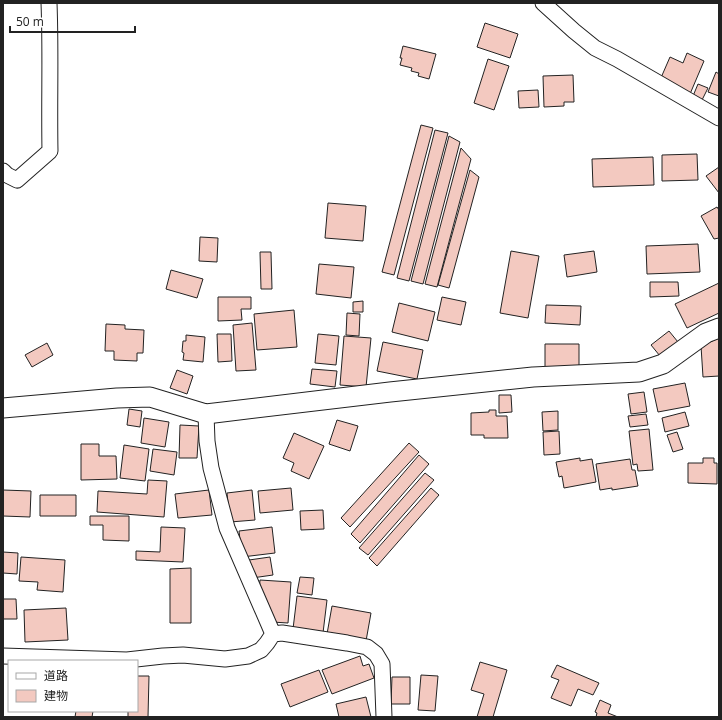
<svg xmlns="http://www.w3.org/2000/svg" width="722" height="720" viewBox="0 0 722 720" font-family="'Open Sans','Noto Sans JP',sans-serif">
	<style>
		.building { fill: #f3c9c0; stroke: #222 }
		.lines { fill: none; stroke-linecap: round; stroke-linejoin: round }
		.minor-casing { stroke: #222; stroke-width: 17 }
		.tertiary-casing { stroke: #222; stroke-width: 21 }
		.minor { stroke: #fff; stroke-width: 15 }
		.tertiary { stroke: #fff; stroke-width: 19 }
	</style>
	<rect width="100%" height="100%" fill="#fff"/>
	<!-- building -->
	<path class="building" d="M485 23 518 34 510 58 477 47Z
		M403 46 436 54 429 79 418 76 419 73 411 71 412 68 400 65 402 58H400Z
		M687 53 704 61 690 94 660 80 670 57 683 63Z
		M488 59 509 66 494 110 474 103Z
		M716 72 719 74V96L708 92Z
		M573 75 574 102H564V106L544 107 543 76Z
		M698 84 708 88 702 100 693 96Z
		M538 90 539 107 519 108 518 91Z
		M421 125 433 128 394 275 382 272Z
		M435 130 448 133 409 281 397 278Z
		M449 136 460 142 423 284 411 281Z
		M461 148 471 159 437 287 425 284Z
		M697 154 698 180 662 181V155Z
		M653 157 654 185 593 187 592 159Z
		M719 167V193L706 176Z
		M470 170 479 177 449 288 438 285Z
		M328 203 366 206 363 241 325 238Z
		M717 207 719 210V238L714 239 701 216Z
		M200 237 218 238 217 262 199 261Z
		M698 244 700 272 647 274 646 246Z
		M511 251 539 256 528 318 500 313Z
		M594 251 597 272 567 277 564 255Z
		M260 252H271L272 289H261Z
		M319 264 354 267 351 298 316 294Z
		M171 270 203 279 197 298 166 289Z
		M650 282H678L679 296 650 297Z
		M719 283V313L687 328 675 304Z
		M218 297H251V309H241L242 320 218 321Z
		M442 297 466 302 461 325 437 320Z
		M363 301V312H353V302Z
		M399 303 435 312 428 341 392 332Z
		M546 305 581 306 580 325 545 323Z
		M294 310 297 347 257 350 254 314Z
		M347 313 360 314 359 336 346 335Z
		M252 323 256 370 236 371 233 325Z
		M106 324 125 325V329L144 330 143 353H137V361L114 360V351H105Z
		M669 331 678 342 660 356 651 345Z
		M217 334H231L232 361 218 362Z
		M318 334 339 336 336 365 315 363Z
		M186 335 205 337 203 362 183 360 184 353 182 352 183 341H186Z
		M344 336 371 338 366 387 340 385Z
		M719 338V376L703 377 701 346Z
		M383 342 423 350 417 379 377 371Z
		M47 343 53 355 32 367 25 355Z
		M545 344H579V368H545Z
		M312 369 337 371 335 387 310 384Z
		M177 370 193 376 187 394 170 388Z
		M685 383 690 406 658 412 653 389Z
		M644 392 647 412 631 414 628 394Z
		M499 395H511L512 412 499 413Z
		M129 409 142 411 140 427 127 425Z
		M489 410H496V416H507L508 438H484V435H471V413L489 412Z
		M558 411V430L543 431 542 412Z
		M685 412 689 426 665 432 662 418Z
		M646 414 648 425 630 427 628 416Z
		M144 418 169 422 165 447 141 443Z
		M337 420 358 426 350 451 329 444Z
		M180 425 199 426 197 458H179Z
		M649 429 653 470 638 471 637 464 633 465 629 431Z
		M559 431 560 454 544 455 543 432Z
		M677 432 683 449 673 452 667 435Z
		M294 433 324 446 309 479 291 471 294 463 283 458Z
		M409 443 419 452 350 527 341 518Z
		M81 444H99V456H116L117 479 81 480Z
		M124 445 149 449 145 481 120 478Z
		M153 449 177 452 174 475 150 471Z
		M419 455 429 464 360 543 351 534Z
		M580 458V461L592 459 596 482 564 488 562 476 559 477 556 462Z
		M703 458H714V463H717V484L688 483V463H703Z
		M630 459 632 470H635L638 486 612 490V488L600 490 596 464Z
		M425 473 434 480 368 555 359 548Z
		M148 480 167 481 164 517 97 512 98 491 147 494Z
		M291 488 293 510 260 513 258 491Z
		M431 488 439 495 377 566 369 558Z
		M3 490 31 491 30 517 3 516Z
		M209 490 212 515 178 518 175 494Z
		M252 490 255 520 230 522 227 493Z
		M40 495H76V516H40Z
		M323 510 324 529 301 530 300 511Z
		M90 516H129V541L103 540V525H90Z
		M161 527 185 528 183 562 136 560V551L160 552Z
		M272 527 275 553 242 557 239 531Z
		M3 552 18 553 17 574 3 573Z
		M21 557 65 560 63 592 37 590 38 582 19 581Z
		M270 557 273 575 252 578 249 560Z
		M191 568V623H170V569Z
		M300 577 314 578 312 595 297 593Z
		M260 580 291 582 288 623 272 622 259 593Z
		M297 596 327 600 323 633 293 629Z
		M3 599H16L17 619H3Z
		M332 606 371 613 366 641 327 634Z
		M66 608 68 640 25 642 24 610Z
		M360 656 363 666 369 664 374 678 332 694 322 670Z
		M480 662 507 670 493 717H477L484 694 471 690Z
		M557 665 599 683 593 695 578 689 571 706 551 698 559 680 551 677Z
		M319 670 328 692 290 707 281 684Z
		M421 675 438 676 435 711 418 710Z
		M137 676H149L148 717H128V711H137Z
		M392 677H410V704H391Z
		M366 697 371 717H339L336 704Z
		M600 700 611 705 608 713 618 717H596L597 713 595 712Z
		M76 711H93L92 717H75Z"/>
	<g class="lines">
		<!-- minor casing -->
		<g class="minor-casing">
			<path id="minor" d="M543 3 574 31 595 48 617 59 719 118
				M3 171 7 175 17 180 50 151C49 102 51 52 49 3
				M206 414 207 441 211 468 227 528 273 634
				M273 634 282 633 347 643 367 647 376 654 382 664 384 717
				M3 656 127 660 163 656 183 655 225 659 248 656 261 650 267 643 273 634"/>
		</g>
		<!-- tertiary casing -->
		<g class="tertiary-casing">
			<path id="tertiary" d="M3 408 117 398 150 397 206 414 390 392 533 377 639 372 663 364 706 333 719 328"/>
		</g>
		<!-- minor -->
		<use href="#minor" class="minor"/>
		<!-- tertiary -->
		<use href="#tertiary" class="tertiary"/>
	</g>
	<!-- border -->
	<rect width="722" height="720" fill="none" stroke="#222222" stroke-width="8"/>
	<!-- legend -->
	<rect x="8" y="660" width="130" height="52" fill="#ffffff" stroke="#a7a7a7"/>
	<rect x="16" y="673" width="20" height="6" fill="#ffffff" stroke="#a7a7a7"/>
	<text x="44" y="680" font-size="12" fill="#222222">道路</text>
	<rect x="16" y="690" width="20" height="12" fill="#f3c9c0" stroke="#a7a7a7"/>
	<text x="44" y="700" font-size="12" fill="#222222">建物</text>
	<!-- scale -->
	<path d="M10 26v6h125v-6" fill="none" stroke="#222222" stroke-width="2"/>
	<text x="16" y="26" font-size="12" fill="#222222" stroke="#ffffff" stroke-width="3" paint-order="stroke">50 m</text>
</svg>
